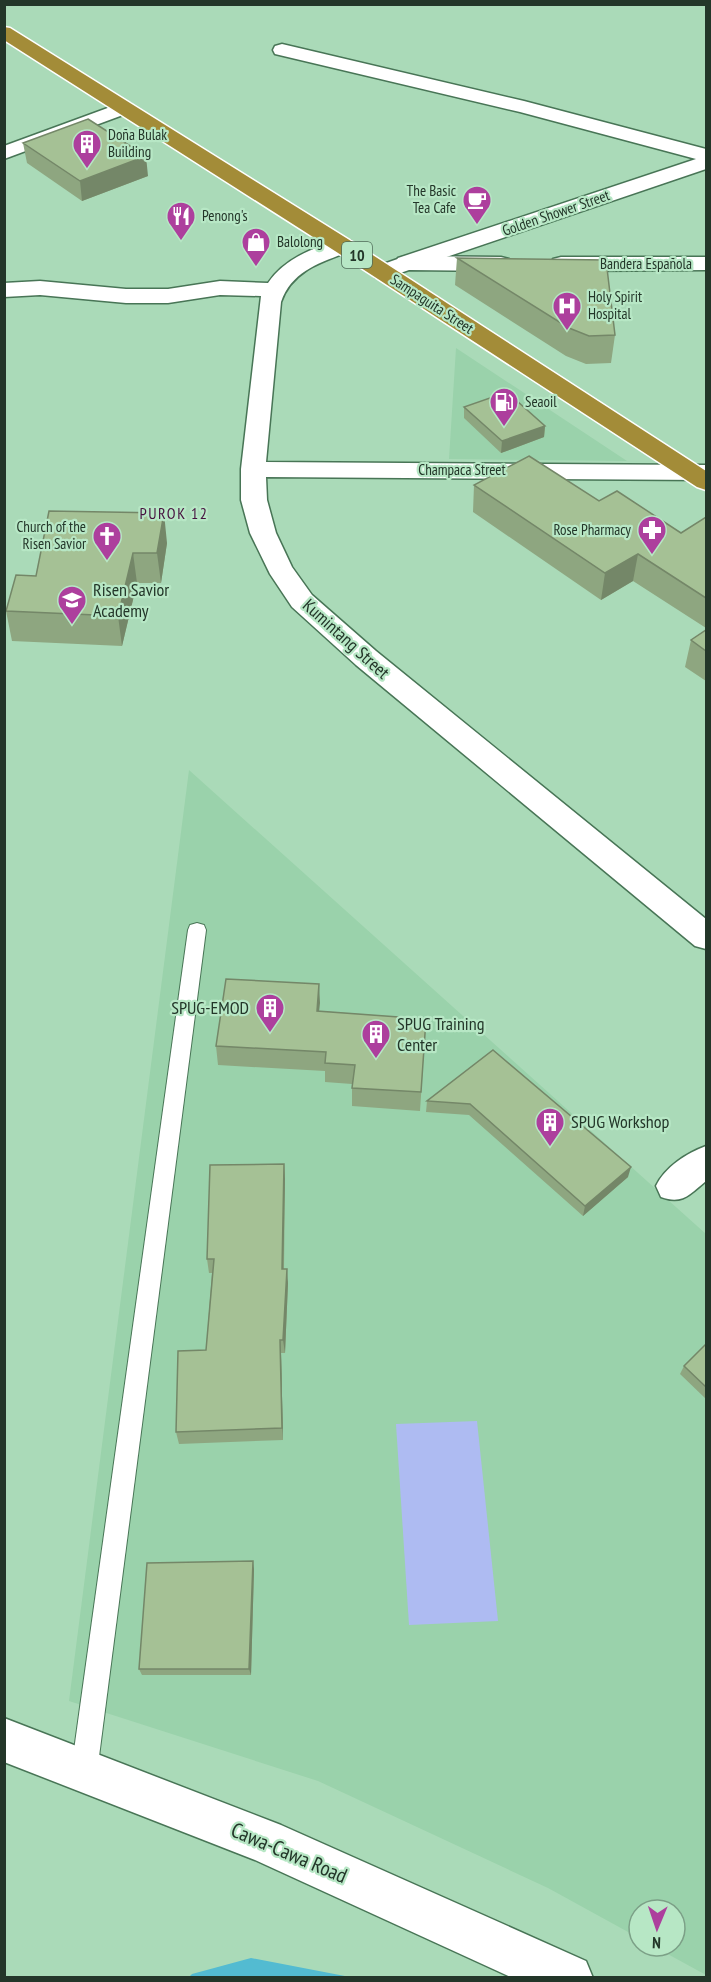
<svg xmlns="http://www.w3.org/2000/svg" width="711" height="1982" viewBox="0 0 711 1982" font-family="'PT Sans Narrow',sans-serif">
	<style>
		.built { fill: #9ad2ab }
		.green { fill: #aebbf2 }
		.water { fill: #53bbd1 }
		.lines { fill: none; stroke-linecap: round; stroke-linejoin: round }
		.lane-casing { stroke: #487556; stroke-width: 2 }
		.street-casing { stroke: #487556; stroke-width: 3 }
		.secondary-casing { stroke: #487556; stroke-width: 3 }
		.highway-casing { stroke: #fff; stroke-width: 3 }
		.lane { fill: #fff; fill-rule: evenodd }
		.street { fill: #fff; fill-rule: evenodd }
		.secondary { fill: #fff; fill-rule: evenodd }
		.highway { fill: #a38c38; fill-rule: evenodd }
		.wall { fill: #8ea680 }
		.shaded-wall { fill: #748768 }
		.building { fill: #a5c195; stroke: #748768; stroke-width: 1.5 }
		.labels { text-anchor: middle; stroke-width: 4.5; stroke-linejoin: round; paint-order: stroke }
		.far-poi-label { font-size: 15px; fill: #233629; stroke: #b7e7c5; text-anchor: start }
		.far-street-label { font-size: 15px; fill: #233629; stroke: #b7e7c5 }
		.shield { fill: #b7e7c5; stroke: #4f6b58; stroke-width: 1.5 }
		.shield-label { font-size: 16px; font-weight: bold; fill: #233629 }
		.far-neighbourhood-label { font-size: 16px; letter-spacing: 1.5px; fill: #46113f; stroke: #b7e7c5 }
		.poi-label { font-size: 18px; fill: #233629; stroke: #b7e7c5; text-anchor: start }
		.street-label { font-size: 18px; fill: #233629; stroke: #b7e7c5 }
		.near-street-label { font-size: 21px; fill: #233629; stroke: #b7e7c5 }
	</style>
	<rect width="100%" height="100%" fill="#aadab8"/>
	<!-- built -->
	<path class="built" d="M456 348 627 461 449 459Z
		M189 770 706 1234V1975L653 1946H675V1910H639V1938L548 1888 318 1781 69 1701Z"/>
	<!-- green -->
	<path class="green" d="M477 1421 498 1621 409 1625 396 1424Z"/>
	<!-- water -->
	<path class="water" d="M251 1958 350 1977H189L192 1974Z"/>
	<g class="lines">
		<!-- lane casing -->
		<g class="lane-casing">
			<path id="lane" d="M197 923 204 925 206 930 97 1772 93 1781 84 1785 75 1781 71 1772 188 930 190 925Z"/>
		</g>
		<!-- street casing -->
		<g class="street-casing">
			<path id="street" d="M282 44 524 101 706 149V169L414 268 406 270 398 268 395 263 398 258 696 159 520 112 275 54 273 50 275 46Z
				M124 102 131 104 134 108 131 112 4 159V146Z
				M343 240 351 241 354 246 351 251C322 262 292 270 281 302L266 462 706 465V480L266 477 267 500 276 533 292 567 312 595 376 651 706 919V949L695 946 356 665 292 607 270 574 250 533 241 500V469L261 296 220 295 168 303H126L40 295 4 297V283L40 281 126 289H168L220 281 268 283C284 259 315 246 343 240Z
				M706 1146V1181C690 1194 683 1205 661 1197L656 1186C665 1167 687 1153 706 1146Z"/>
		</g>
		<!-- secondary casing -->
		<g class="secondary-casing">
			<path id="secondary" d="M406 256 501 257 509 259 512 264 509 269 501 271 409 270 383 279 375 277 372 272 375 267Z
				M561 257H706V270L561 271 553 269 550 264 553 259Z
				M4 1718 281 1825 586 1961 593 1978H513L255 1860 4 1762Z"/>
		</g>
		<!-- highway casing -->
		<g class="highway-casing">
			<path id="highway" d="M4 27 10 28 351 241 706 471V490L697 487 335 251 4 40Z"/>
		</g>
		<!-- lane -->
		<use href="#lane" class="lane"/>
		<!-- street -->
		<use href="#street" class="street"/>
		<!-- secondary -->
		<use href="#secondary" class="secondary"/>
		<!-- highway -->
		<use href="#highway" class="highway"/>
	</g>
	<!-- wall -->
	<path class="wall" d="M23 143 148 176 82 201 27 163Z
		M457 258 615 335 611 363 586 364 566 356 455 285Z
		M464 407 545 426 544 437 501 453 464 418Z
		M474 485 599 501 681 533 706 517V628L633 581 601 600 473 512Z
		M167 543 161 583H137L122 646 12 641 6 611 36 576Z
		M706 630V681L685 667 691 640Z
		M319 984V1011L426 1019 420 1111 352 1106V1084L325 1082V1071L218 1065 216 1046Z
		M493 1050 628 1177 583 1216 469 1115 426 1112 427 1101Z
		M284 1164 285 1179 284 1269 288 1283 285 1353H281L283 1440 179 1444 176 1432 206 1350 212 1273H209L207 1259Z
		M706 1344V1399L680 1374 684 1366Z
		M254 1569 251 1675H142L139 1669Z"/>
	<!-- shaded-wall -->
	<path class="shaded-wall" d="M146 156 148 176 82 201 80 181Z
		M545 426 544 437 501 453 502 441Z
		M164 513 167 543 161 583 157 553Z
		M133 553 137 583 122 646 118 616Z
		M638 554 633 581 601 600 605 573Z
		M319 984 320 1003 317 1031V1011Z
		M284 1164 285 1179 283 1283 282 1269Z
		M631 1167 628 1177 583 1216 585 1206Z
		M287 1269 288 1283 285 1353 283 1340Z
		M280 1340 281 1353 283 1440 282 1428Z
		M253 1561 254 1569 251 1675 249 1669Z"/>
	<!-- building -->
	<path class="building" d="M88 119 146 156 80 181 23 143Z
		M457 258 606 260 615 335 589 336 569 328Z
		M507 392 545 426 502 441 464 407Z
		M529 456 599 501 617 491 681 533 706 517V598L638 554 605 573 474 485Z
		M49 511 164 513 157 553H133L118 616 6 611 16 575 36 576Z
		M706 630V651L691 640Z
		M226 979 319 984 317 1011 426 1019 421 1092 352 1088 355 1065 325 1063 326 1052 216 1046Z
		M493 1050 631 1167 585 1206 470 1104 427 1101Z
		M284 1164 282 1269H287L283 1340H280L282 1428 176 1432 178 1351 206 1350 214 1259H207L210 1165Z
		M706 1344V1387L684 1366Z
		M253 1561 249 1669H139L147 1563Z"/>
	<!-- icons -->
	<defs>
		<g id="building-pin" transform="scale(1.5)"><path d="M0 17L-7.5 6A9.5 9.5 0 1 1 7.5 6Z" fill="#ad3f9d" stroke="#b7e7c5"/><path d="M-4-6H4V6H1V3H-1V6H-4ZM-2.5-4.3h1.7v1.8h-1.7ZM.8-4.3h1.7v1.8H.8ZM-2.5-1h1.7V.8h-1.7ZM.8-1h1.7V.8H.8Z" fill="#fff"/></g>
		<g id="cafe-pin" transform="scale(1.5)"><path d="M0 17L-7.5 6A9.5 9.5 0 1 1 7.5 6Z" fill="#ad3f9d" stroke="#b7e7c5"/><path d="M-5.5-4.5H6V0H3Q3 3.5 0 3.5H-2.5Q-5.5 3.5-5.5 0ZM3-3.2v2h1.7v-2ZM-6 4.5H4V6H-6Z" fill="#fff"/></g>
		<g id="restaurant-pin" transform="scale(1.5)"><path d="M0 17L-7.5 6A9.5 9.5 0 1 1 7.5 6Z" fill="#ad3f9d" stroke="#b7e7c5"/><path d="M-5-6h1v4h1v-4h1v4h1v-4h1v5L-1.5 .5V6h-2V.5L-5-1ZM5-6V6H3V1.5H1.5Q1.5-4 5-6Z" fill="#fff"/></g>
		<g id="shop-pin" transform="scale(1.5)"><path d="M0 17L-7.5 6A9.5 9.5 0 1 1 7.5 6Z" fill="#ad3f9d" stroke="#b7e7c5"/><path d="M-5-2.5h2.3a2.7 3.5 0 0 1 5.4 0H5L5.5 6h-11ZM-1.5-2.5h3a1.5 2.3 0 0 0-3 0Z" fill="#fff"/></g>
		<g id="hospital-pin" transform="scale(1.5)"><path d="M0 17L-7.5 6A9.5 9.5 0 1 1 7.5 6Z" fill="#ad3f9d" stroke="#b7e7c5"/><path d="M-5-5h3v3.5h4V-5h3V5h-3V1.5h-4V5h-3Z" fill="#fff"/></g>
		<g id="fuel-pin" transform="scale(1.5)"><path d="M0 17L-7.5 6A9.5 9.5 0 1 1 7.5 6Z" fill="#ad3f9d" stroke="#b7e7c5"/><path d="M-5.5-6h7V0h2V4h1.3V-2.5L3-4.5l.8-.8L6-3V5H2.5V1h-1V6h-7ZM-4.2-4.7v3.2H.2V-4.7Z" fill="#fff"/></g>
		<g id="pharmacy-pin" transform="scale(1.5)"><path d="M0 17L-7.5 6A9.5 9.5 0 1 1 7.5 6Z" fill="#ad3f9d" stroke="#b7e7c5"/><path d="M-2-6h4v4h4v4h-4v4h-4v-4h-4v-4h4Z" fill="#fff"/></g>
		<g id="church-pin" transform="scale(1.5)"><path d="M0 17L-7.5 6A9.5 9.5 0 1 1 7.5 6Z" fill="#ad3f9d" stroke="#b7e7c5"/><path d="M-1.2-6h2.4v3.5h3.3v2.4h-3.3V6h-2.4V-.1h-3.3v-2.4h3.3Z" fill="#fff"/></g>
		<g id="school-pin" transform="scale(1.5)"><path d="M0 17L-7.5 6A9.5 9.5 0 1 1 7.5 6Z" fill="#ad3f9d" stroke="#b7e7c5"/><path d="M0-5L7-2L0 1L-7-2ZM-4 1L0 2.5L4 1V4Q0 6-4 4Z" fill="#fff"/></g>
	</defs>
	<g fill-rule="evenodd">
		<use href="#building-pin" x="87" y="144"/>
		<use href="#cafe-pin" x="477" y="200"/>
		<use href="#restaurant-pin" x="181" y="216"/>
		<use href="#shop-pin" x="256" y="242"/>
		<use href="#hospital-pin" x="567" y="306"/>
		<use href="#fuel-pin" x="504" y="402"/>
		<use href="#pharmacy-pin" x="652" y="530"/>
		<use href="#church-pin" x="107" y="536"/>
		<use href="#school-pin" x="72" y="600"/>
		<use href="#building-pin" x="270" y="1008"/>
		<use href="#building-pin" x="376" y="1034"/>
		<use href="#building-pin" x="550" y="1122"/>
	</g>
	<g class="labels">
		<!-- far-poi labels -->
		<g class="far-poi-label">
			<text x="108" y="140">Doña Bulak<tspan x="108" dy="17">Building</tspan></text>
			<text x="456" y="196" text-anchor="end">The Basic<tspan x="456" dy="17">Tea Cafe</tspan></text>
			<text x="202" y="221">Penong's</text>
			<text x="277" y="247">Balolong</text>
			<text x="588" y="302">Holy Spirit<tspan x="588" dy="17">Hospital</tspan></text>
			<text x="525" y="407">Seaoil</text>
			<text x="86" y="532" text-anchor="end">Church of the<tspan x="86" dy="17">Risen Savior</tspan></text>
			<text x="631" y="535" text-anchor="end">Rose Pharmacy</text>
		</g>
		<!-- far-street labels -->
		<g class="far-street-label">
			<text transform="translate(556 213) rotate(-19)" y="5">Golden Shower Street</text>
			<text x="646" y="269">Bandera Española</text>
			<text transform="translate(432 304) rotate(33)" y="5">Sampaguita Street</text>
			<text x="462" y="475">Champaca Street</text>
		</g>
		<!-- shield labels -->
		<rect class="shield" x="342" y="242" width="30" height="26" rx="4.5"/>
		<g class="shield-label">
			<text x="357" y="261">10</text>
		</g>
		<!-- far-neighbourhood labels -->
		<g class="far-neighbourhood-label">
			<text x="174" y="519">PUROK 12</text>
		</g>
		<!-- poi labels -->
		<g class="poi-label">
			<text x="93" y="596">Risen Savior<tspan x="93" dy="21">Academy</tspan></text>
			<text x="249" y="1014" text-anchor="end">SPUG-EMOD</text>
			<text x="397" y="1030">SPUG Training<tspan x="397" dy="21">Center</tspan></text>
			<text x="571" y="1128">SPUG Workshop</text>
		</g>
		<!-- street labels -->
		<g class="street-label">
			<text transform="translate(346 639) rotate(42)" y="6">Kumintang Street</text>
		</g>
		<!-- near-street labels -->
		<g class="near-street-label">
			<text transform="translate(289 1853) rotate(23)" y="7">Cawa-Cawa Road</text>
		</g>
	</g>
	<!-- border -->
	<rect width="711" height="1982" fill="none" stroke="#233629" stroke-width="12"/>
	<!-- north arrow -->
	<g transform="translate(657 1928) rotate(182)"><circle r="28" fill="#b7e7c5" stroke="#7ca087" stroke-width="1.5"/>
	<path d="M0-4.5L10 22L0 15L-10 22Z" fill="#ad3f9d"/>
	<text y="-9" font-size="16" font-weight="bold" text-anchor="middle" fill="#233629">N</text>
	</g>
</svg>
